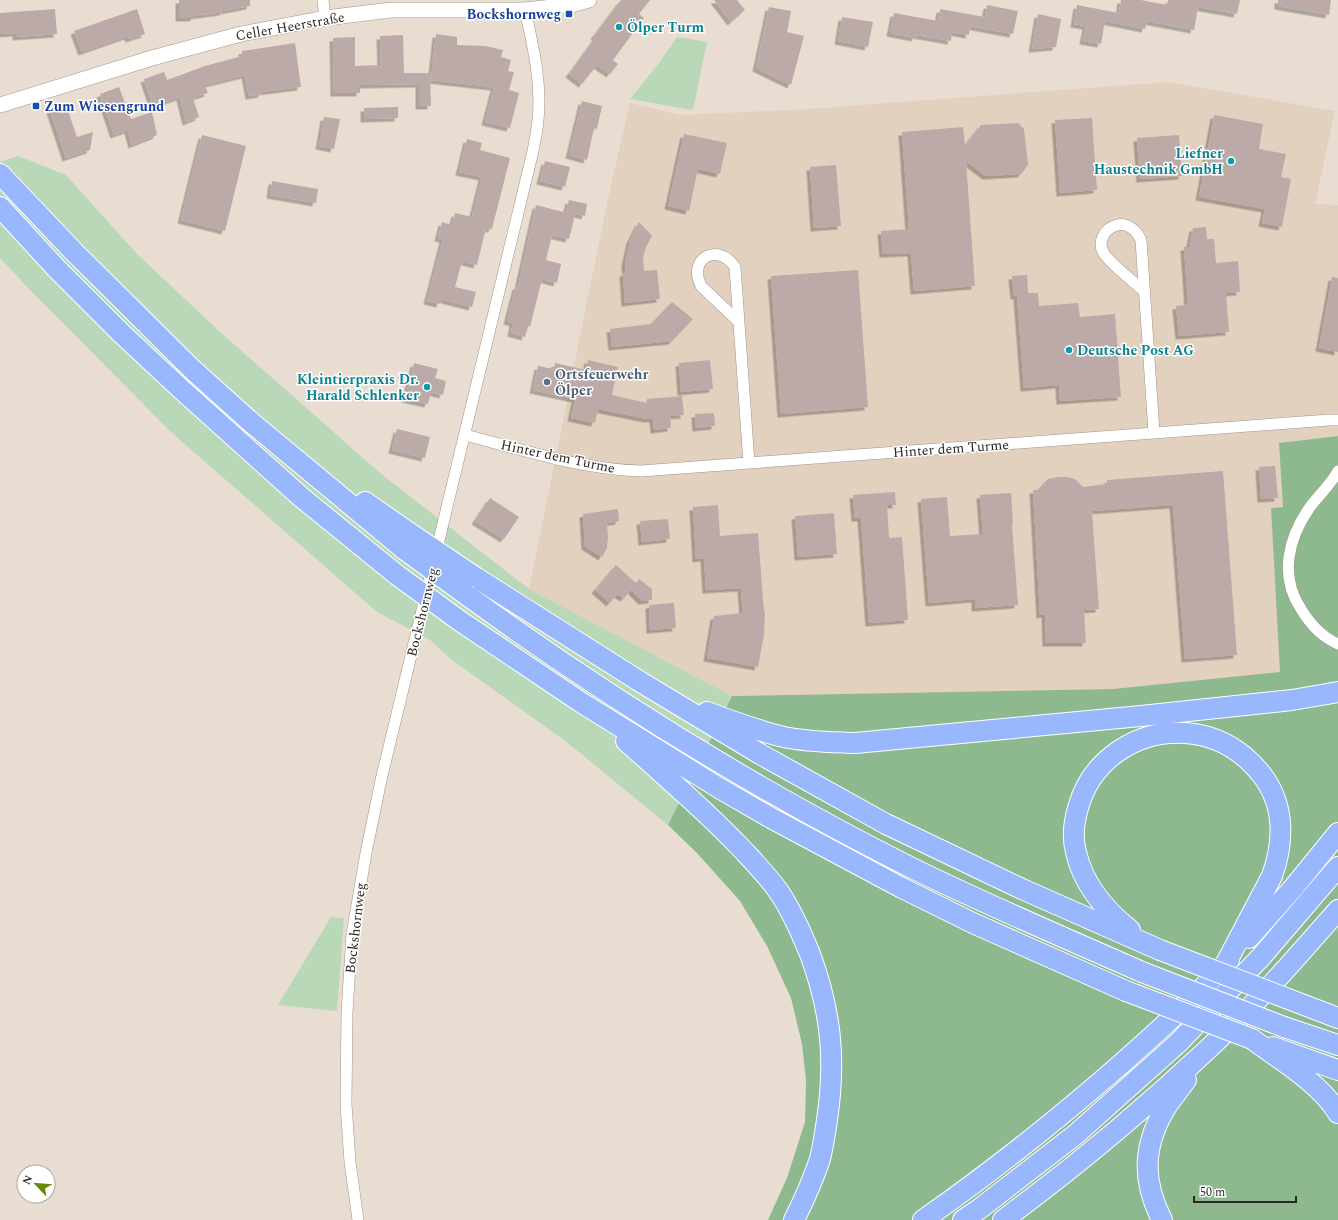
<svg xmlns="http://www.w3.org/2000/svg" width="1338" height="1220" viewBox="0 0 1338 1220" font-family="Spectral,serif">
	<style>
		.built { fill: #e3d1c0 }
		.green { fill: #b8d8b7 }
		.forest { fill: #8eb88d }
		.building { fill: #bcaaa8; filter: url(#shadow) }
		.lines { fill: none; stroke-linecap: round; stroke-linejoin: round }
		.street-casing { stroke: #a0958a; stroke-width: 12 }
		.secondary-casing { stroke: #a0958a; stroke-width: 16 }
		.highway-casing { stroke: #fff; stroke-width: 22 }
		.street { stroke: #fff; stroke-width: 11 }
		.secondary { stroke: #fff; stroke-width: 15 }
		.highway { stroke: #98b7fd; stroke-width: 20 }
		.highway-bridge-casing { stroke: #fff; stroke-width: 22; stroke-linecap: butt }
		.highway-bridge { stroke: #98b7fd; stroke-width: 20 }
		.transit-dot { fill: #1a4fb4; stroke: #fff; stroke-width: 1.5 }
		.culture-dot { fill: #0f9aa8; stroke: #fff; stroke-width: 1.5 }
		.service-dot { fill: #5c6f8a; stroke: #fff; stroke-width: 1.5 }
		.labels { text-anchor: middle; stroke-width: 3; stroke-linejoin: round; paint-order: stroke }
		.transit-label { font-size: 14px; font-weight: bold; fill: #164399; stroke: #fff; text-anchor: end }
		.street-label { font-size: 14px; fill: #2c2723; stroke: #fff }
		.culture-label { font-size: 14px; font-weight: bold; fill: #0d838f; stroke: #fff; text-anchor: start }
		.service-label { font-size: 14px; font-weight: bold; fill: #4e5e75; stroke: #fff; text-anchor: start }
	</style>
	<defs>
		<filter id="shadow"><feDropShadow dx="-3.5" dy="3.5" stdDeviation="0" flood-color="#0004"/></filter>
	</defs>
	<rect width="100%" height="100%" fill="#e9ddd1"/>
	<!-- built -->
	<path class="built" d="M1168 82 1335 111 1315 204 1338 205V436L1279 443 1283 507 1271 508 1281 672 1113 689 732 696 529 589 608 198 630 103 681 115 807 109Z"/>
	<!-- green -->
	<path class="green" d="M677 37 707 42 693 110 630 99 659 63Z
		M18 156 66 175 137 254 219 331 380 473 529 589 732 696 668 825 564 740 452 660 430 640 377 612 172 433 32 292 0 258V162Z
		M331 917 344 918 337 1011 278 1005Z"/>
	<!-- forest -->
	<path class="forest" d="M1338 436V1220H768L787 1178 805 1122 806 1080 802 1044 791 998 767 946 740 901 697 853 668 825 732 696 1113 689 1280 672 1271 508 1283 507 1279 443Z"/>
	<!-- building -->
	<path class="building" d="M179 0H250V6L223 11V12L194 16V18H179Z
		M621 0H650L639 14 644 18 613 60 618 64 610 74 597 65 582 84 569 74 596 37 594 36Z
		M714 0H737L745 10 731 22Z
		M1121 0H1141L1167 5 1168 0H1240L1237 14 1198 7 1194 30 1147 21 1145 29 1105 21 1101 44 1083 41 1086 26 1074 24 1077 5 1119 13Z
		M1278 0H1331L1329 15 1278 6Z
		M987 5 1018 11 1013 34 970 26 969 35 952 32 951 41 916 35 915 38 890 33 894 13 938 21 940 9 985 17Z
		M769 7 791 11 787 32 804 36 791 85 756 68Z
		M55 9 57 34 16 37V33L0 34V13Z
		M137 9 145 34 129 39 128 36 82 52 74 31Z
		M1038 14 1061 19 1056 47 1032 49Z
		M842 17 873 22 868 47 838 41Z
		M436 34 457 37V45L485 46 503 50 501 57 511 60 508 71 514 72 509 90 519 93 510 128 485 122 494 87 431 80Z
		M403 35 404 73H430L431 106H419V84L360 85V93H334L333 38 355 37V66L381 65 380 36Z
		M295 43 301 87 261 92 262 94 249 96 245 75 205 85 208 93 193 98 199 117 186 122 180 97 153 106 144 79 164 72 167 80 205 66 242 56V51Z
		M119 87 131 119 152 112 157 135 132 145 128 130 114 135 100 94Z
		M582 101 602 106 597 129 594 128 587 160 569 155Z
		M66 105 77 137 93 132 90 150 66 158 50 110Z
		M398 107V118L364 119V108Z
		M1214 115 1263 124 1259 149 1286 154 1281 177 1291 179 1282 227 1262 223 1265 209 1199 197Z
		M324 117 340 119 334 149 319 146Z
		M1092 118 1097 190 1060 193 1055 120Z
		M1018 123 1024 129 1028 165 1021 174 986 176 966 161 975 286 914 291 911 253 883 254 881 231 909 229 902 132 963 127 965 146 981 125Z
		M684 134 727 143 720 174 698 169 689 211 668 206Z
		M202 135 246 146 225 231 181 220Z
		M1179 135 1182 176 1140 179 1137 138Z
		M467 139 482 143 480 150 510 158 492 229 486 228 477 265 462 261 455 287 476 292 472 307 441 299 440 304 427 301 443 239 438 238 442 222 452 225 455 213 472 217 482 177 459 172Z
		M545 161 570 167 565 187 540 181Z
		M836 165 841 226 814 228 810 167Z
		M272 181 318 189 316 203 270 195Z
		M569 200 587 204 585 216 566 211Z
		M536 205 575 215 569 239 552 235 546 260 561 264 557 283 542 279 530 327 528 326 525 337 511 333 513 323 507 321 516 286H518Z
		M639 222 652 236 646 247 643 258 644 271 657 270 660 299 625 303 623 273H626L625 263 630 240Z
		M1206 227 1207 239H1214L1216 263 1238 261 1240 292 1226 293 1229 332 1179 336 1176 306 1188 305 1184 247H1189L1193 228Z
		M858 270 868 407 781 414 771 276Z
		M1027 275 1028 293H1038L1039 306 1078 303 1080 317 1115 314 1121 397 1060 401 1059 385 1024 388 1017 296H1014L1012 276Z
		M1332 277 1338 278V352L1319 348Z
		M672 302 693 319 672 341 612 347 610 329 651 324Z
		M588 360 618 367 612 395 647 403V399L682 396 684 415 670 416 671 428 654 430 653 419H647L598 409 595 423 571 418 575 399 533 390 538 366 554 369 555 363 586 370Z
		M710 360 713 389 681 392 679 363Z
		M414 363 438 369 435 378 446 381 443 395 431 392 428 404 405 399Z
		M714 413 715 426 696 428 695 414Z
		M397 429 430 437 425 458 392 450Z
		M1275 466 1278 498 1261 499 1259 467Z
		M1223 471 1237 655 1185 659 1173 505 1092 511 1099 609 1084 610 1086 643H1046L1045 614 1040 615 1033 490H1038L1048 479 1058 477H1067L1075 479 1083 487 1107 484V480Z
		M895 492 896 505H887L889 538 902 537 908 620 869 623 861 518H855L853 495Z
		M1011 493 1013 525H1012L1018 605 975 608V599L929 603 921 499 947 497 950 536 983 534 980 495Z
		M490 498 519 517 504 539 475 521Z
		M718 505 720 536 758 533 764 612H765L764 635 758 667 707 658 714 616 743 613 741 588 706 590 704 558 696 559 693 507Z
		M618 509 619 521 607 523 608 537 607 548 602 557 585 546 583 514Z
		M834 513 837 554 798 557 795 516Z
		M668 519 670 539 642 542 640 521Z
		M616 565 636 583 639 579 652 589V600L642 601 631 590 624 598 617 594 610 603 595 590Z
		M674 603 676 628 650 630 649 605Z"/>
	<g class="lines">
		<!-- street casing -->
		<g class="street-casing">
			<path id="street" d="M323 0 325 18
				M1144 291C1133 281 1110 264 1103 252 1093 233 1125 208 1141 240L1154 433
				M739 322 701 286C687 258 718 242 735 267L749 463
				M465 435C523 450 581 469 641 471L1329 420H1338
				M1338 471C1331 484 1319 495 1310 507 1288 538 1279 576 1301 609 1310 624 1322 637 1338 644
				M358 1220 350 1162 346 1104 347 1012 352 934 366 853 381 780 533 151C535 141 537 131 538 120 542 83 533 46 525 10"/>
		</g>
		<!-- secondary casing -->
		<g class="secondary-casing">
			<path id="secondary" d="M0 105 152 58 241 34 325 18 391 10H525L571 5 589 0"/>
		</g>
		<!-- highway casing -->
		<g class="highway-casing">
			<path id="highway" d="M0 174 74 252 193 370 252 423 405 550
				M0 207 56 268 121 333 182 390 301 497 397 575
				M365 502 411 534
				M475 577 639 681 760 754 886 824 1022 889 1160 950
				M468 596C607 697 758 791 912 868 987 905 1065 938 1142 972
				M460 621 582 703 719 788 771 818 902 888 975 924 1126 991
				M707 712C732 721 758 731 784 737 807 742 831 742 855 743L1141 716 1292 700 1338 692
				M626 741C665 776 705 810 741 848 754 862 768 876 779 892 792 911 801 932 810 954 831 1011 836 1059 827 1120 825 1133 823 1147 820 1159 813 1180 804 1200 794 1220
				M1130 930C1105 910 1083 884 1076 852 1072 838 1074 822 1078 808 1091 760 1136 730 1185 733 1217 735 1243 751 1262 775 1285 805 1284 842 1272 876L1225 965
				M1249 938 1294 887 1338 833
				M1304 1005 1338 1018
				M1284 1027 1338 1045
				M1252 1039C1280 1060 1320 1083 1338 1113
				M1273 1047 1338 1070
				M923 1220C992 1172 1057 1120 1120 1065 1157 1032 1195 998 1229 960
				M963 1220 978 1210 1075 1135 1178 1043 1261 957 1338 867
				M1003 1220C1075 1167 1143 1110 1208 1049 1254 1006 1296 958 1338 910
				M1162 1220C1141 1179 1143 1143 1168 1104 1174 1096 1180 1088 1186 1080"/>
		</g>
		<!-- street -->
		<use href="#street" class="street"/>
		<!-- secondary -->
		<use href="#secondary" class="secondary"/>
		<!-- highway -->
		<use href="#highway" class="highway"/>
		<!-- highway-bridge casing -->
		<g class="highway-bridge-casing">
			<path id="highway-bridge" d="M411 534 475 577
				M405 550 468 596
				M397 575 460 621
				M1160 950 1304 1005
				M1142 972 1284 1027
				M1126 991 1252 1039"/>
		</g>
		<!-- highway-bridge -->
		<use href="#highway-bridge" class="highway-bridge"/>
	</g>
	<!-- markers -->
	<g class="transit-dot">
		<rect x="565" y="10" width="8" height="8" rx="2"/>
		<rect x="32" y="102" width="8" height="8" rx="2"/>
	</g>
	<g class="culture-dot">
		<circle cx="619" cy="27" r="4"/>
		<circle cx="1231" cy="161" r="4"/>
		<circle cx="1069" cy="350" r="4"/>
		<circle cx="427" cy="387" r="4"/>
	</g>
	<circle class="service-dot" cx="547" cy="382" r="4"/>
	<g class="labels">
		<!-- transit labels -->
		<g class="transit-label">
			<text x="561" y="19">Bockshornweg</text>
			<text x="44" y="111" text-anchor="start">Zum Wiesengrund</text>
		</g>
		<!-- street labels -->
		<g class="street-label">
			<text transform="translate(290 26) rotate(-10)" y="5">Celler Heerstraße</text>
			<text transform="translate(951 448) rotate(-4)" y="5">Hinter dem Turme</text>
			<text transform="translate(558 456) rotate(12)" y="5">Hinter dem Turme</text>
			<text transform="translate(422 612) rotate(-76)" y="5">Bockshornweg</text>
			<text transform="translate(355 928) rotate(-83)" y="5">Bockshornweg</text>
		</g>
		<!-- culture labels -->
		<g class="culture-label">
			<text x="627" y="32">Ölper Turm</text>
			<text x="1223" y="158" text-anchor="end">Liefner<tspan x="1223" dy="16">Haustechnik GmbH</tspan></text>
			<text x="1077" y="355">Deutsche Post AG</text>
			<text x="419" y="384" text-anchor="end">Kleintierpraxis Dr.<tspan x="419" dy="16">Harald Schlenker</tspan></text>
		</g>
		<!-- service labels -->
		<g class="service-label">
			<text x="555" y="379">Ortsfeuerwehr<tspan x="555" dy="16">Ölper</tspan></text>
		</g>
	</g>
	<!-- north arrow -->
	<g transform="translate(36 1184) rotate(296)"><circle r="19" fill="#ffffff" stroke="#aba9a7"/>
	<path d="M0-3L7 15L0 10L-7 15Z" fill="#678808"/>
	<text y="-6" font-size="11" font-weight="bold" text-anchor="middle" fill="#2c2723">N</text>
	</g>
	<!-- scale -->
	<path d="M1194 1196v6h102v-6" fill="none" stroke="#2c2723" stroke-width="2"/>
	<text x="1200" y="1196" font-size="12" fill="#2c2723" stroke="#ffffff" stroke-width="3" paint-order="stroke">50 m</text>
</svg>
